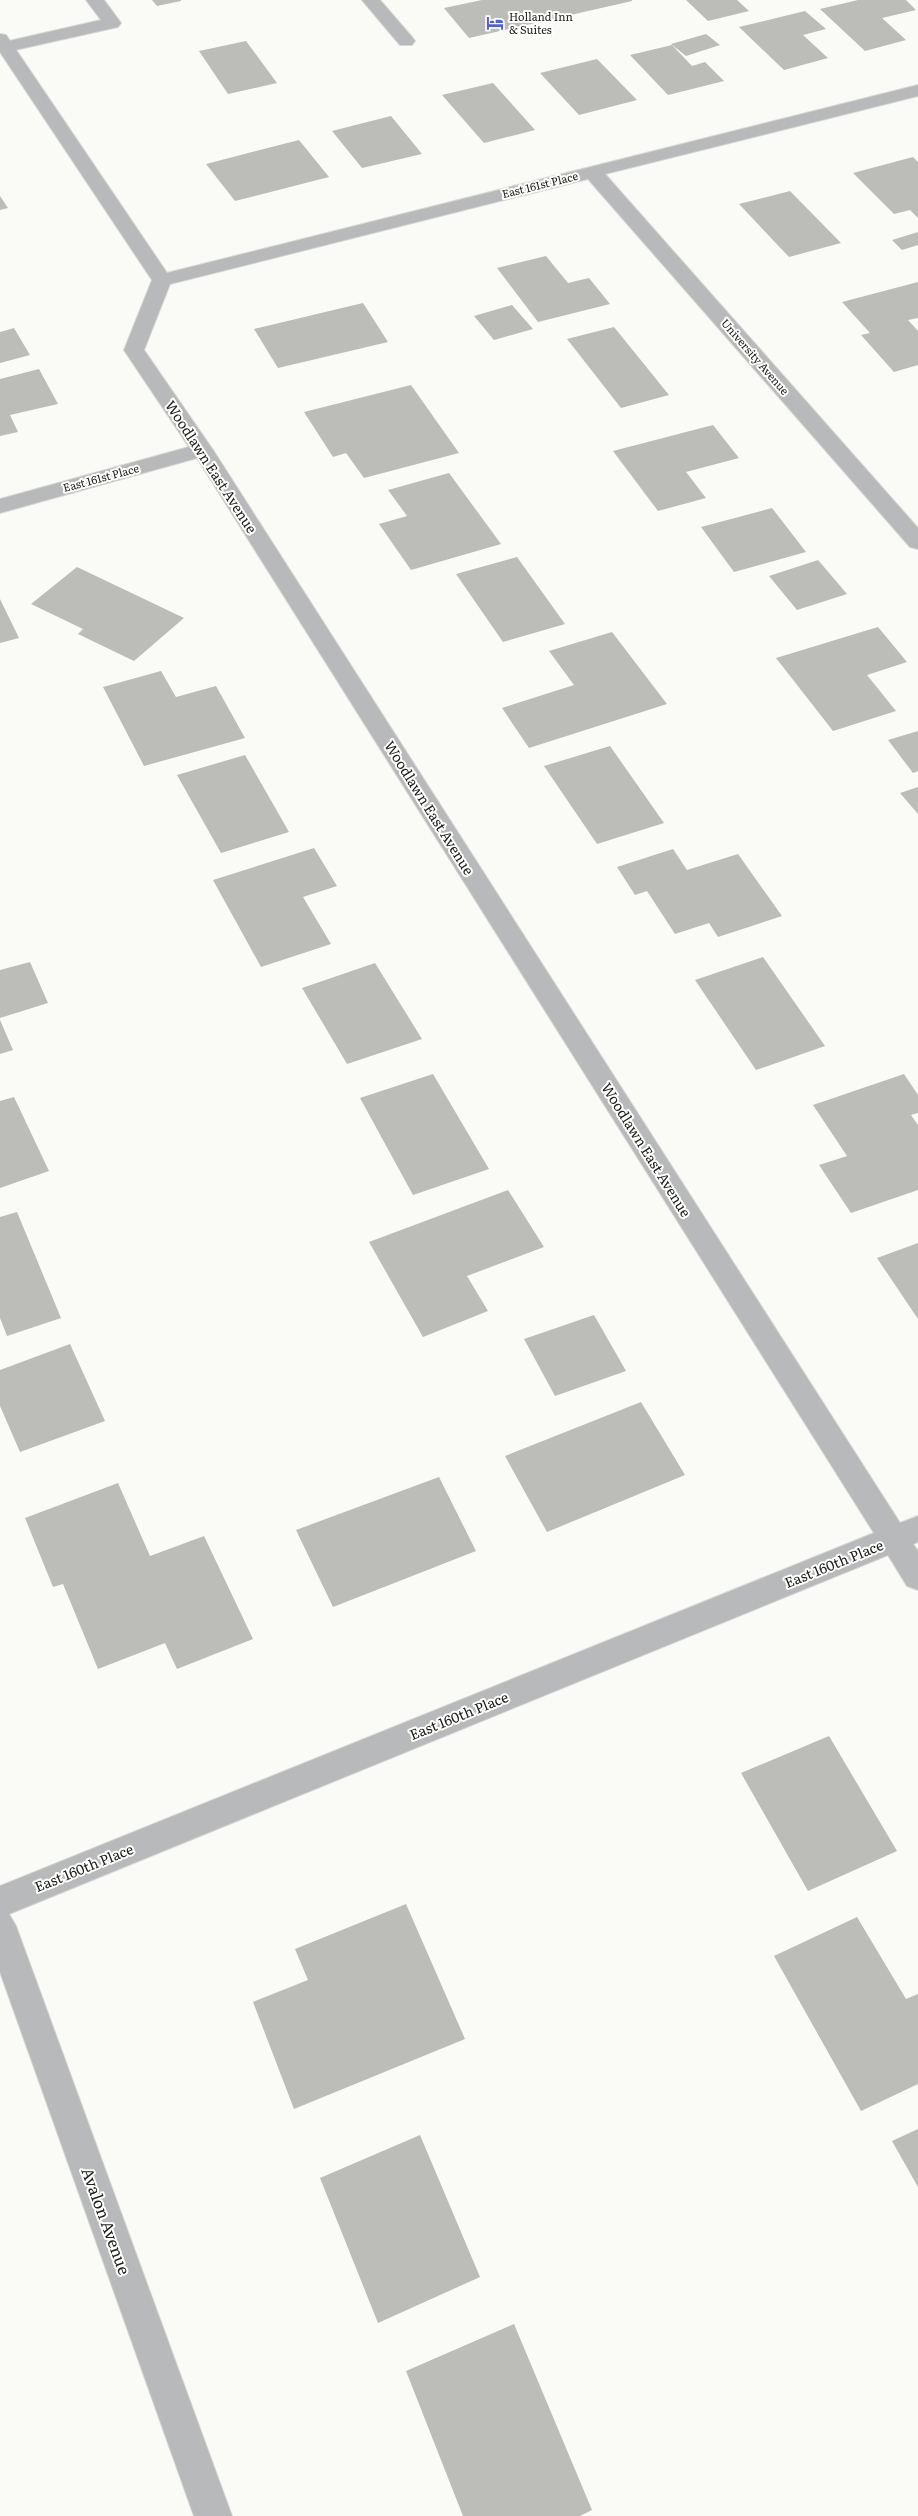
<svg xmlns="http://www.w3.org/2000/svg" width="918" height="2516" viewBox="0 0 918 2516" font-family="Literata,serif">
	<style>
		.building { fill: #bcbcb8 }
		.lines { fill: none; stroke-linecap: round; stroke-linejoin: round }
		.lane-casing { stroke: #d7d7d4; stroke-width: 2 }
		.street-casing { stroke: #d7d7d4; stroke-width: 2 }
		.lane { fill: #b8b9ba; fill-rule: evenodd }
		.street { fill: #b8b9ba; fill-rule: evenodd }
		.labels { text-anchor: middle; stroke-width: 4; stroke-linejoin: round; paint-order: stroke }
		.far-poi-label { font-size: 11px; fill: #20201f; stroke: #fffffe; text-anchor: start }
		.far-street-label { font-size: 11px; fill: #20201f; stroke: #fffffe }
		.street-label { font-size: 14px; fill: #20201f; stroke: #fffffe }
		.near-street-label { font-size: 16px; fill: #20201f; stroke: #fffffe }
	</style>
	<rect width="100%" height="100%" fill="#fafaf6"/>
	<!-- building -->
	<path class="building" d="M152 0H181V1L157 6Z
		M482 0H632V1L469 38 444 8Z
		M686 0H737L749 11 708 21Z
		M858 0H906L916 10 882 18 906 40 865 51 820 9Z
		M805 11 826 29 803 35 828 58 784 70 739 27Z
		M706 34 720 45 686 56 671 44Z
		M246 41 277 83 228 94 199 51Z
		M672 45 692 66 705 62 724 81 668 95 630 55Z
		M597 59 637 100 579 115 540 73Z
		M493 83 535 130 484 143 442 95Z
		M391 116 422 154 362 168 332 131Z
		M299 140 329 177 235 201 206 164Z
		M913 157 918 162V218L910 210 894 214 853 173Z
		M790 191 841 243 789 257 739 204Z
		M0 196 8 208 0 210Z
		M918 232V245L902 250 892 240Z
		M546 256 568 283 589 278 610 304 538 322 497 268Z
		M918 282V318L908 320 918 331V365L894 372 861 335 870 333 842 302Z
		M363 303 388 342 278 368 254 329Z
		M512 305 533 329 494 340 474 316Z
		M614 327 669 395 621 408 567 339Z
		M14 328 30 355 0 363V332Z
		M39 369 58 404 10 415 18 432 0 436V379Z
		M411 385 459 453 364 478 346 453 333 457 304 412Z
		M713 425 739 458 686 472 706 498 658 511 613 451Z
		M449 473 501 544 411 570 379 524 407 516 388 490Z
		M772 508 806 552 734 572 701 527Z
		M517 557 565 624 503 642 456 574Z
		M818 560 847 594 797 610 769 576Z
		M77 567 184 618 134 661 78 634 83 629 31 604Z
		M0 599 19 638 0 643Z
		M878 627 907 662 867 675 896 711 833 731 776 658Z
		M612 632 667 704 529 748 502 708 574 685 549 651Z
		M161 671 176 697 216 686 245 738 144 766 103 687Z
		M918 731V771L913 773 888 740Z
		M610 746 664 823 597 844 544 766Z
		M245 755 289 832 221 853 177 775Z
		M918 787V814L900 793Z
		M314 848 337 886 303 897 331 944 261 967 213 880Z
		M673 849 687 870 738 854 782 916 718 937 709 923 675 934 647 891 635 895 617 867Z
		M763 957 825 1046 756 1070 695 980Z
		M30 962 48 1003 0 1018V970Z
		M375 963 422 1039 347 1064 302 988Z
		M0 1020 13 1050 0 1054Z
		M433 1074 489 1169 413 1195 360 1098Z
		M904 1074 918 1095V1113L911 1115 918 1125V1190L851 1213 819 1165 847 1156 813 1105Z
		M14 1097 49 1171 0 1188V1101Z
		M508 1190 544 1247 467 1276 488 1311 423 1337 369 1242Z
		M17 1212 61 1318 7 1336 0 1318V1217Z
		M918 1243V1319L877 1258Z
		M594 1315 626 1371 555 1396 524 1339Z
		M70 1344 105 1421 20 1452 0 1406V1370Z
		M641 1402 685 1475 547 1532 505 1456Z
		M439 1477 476 1551 333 1607 296 1530Z
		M118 1483 150 1556 204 1536 253 1639 177 1669 165 1643 98 1669 63 1584 53 1587 25 1518Z
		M829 1736 897 1851 808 1891 741 1773Z
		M406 1904 465 2039 294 2109 253 2002 308 1980 295 1949Z
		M857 1917 906 1999 918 1994V2084L861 2111 774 1956Z
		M918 2129V2187L892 2141Z
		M420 2135 480 2277 378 2323 320 2178Z
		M514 2324 592 2510 580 2516H463L406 2371Z"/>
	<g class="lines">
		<!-- lane casing -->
		<g class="lane-casing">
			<path id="lane" d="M86 0H104L121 23 118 27 6 52 0 51V43L101 20Z
				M362 0H380L412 37 415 41 412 45H400Z"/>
		</g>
		<!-- street casing -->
		<g class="street-casing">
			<path id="street" d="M0 34 6 35 167 273 918 85V96L605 174 918 528V549L910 547 588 179 170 284 144 350 213 450 900 1523 918 1516V1542L913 1544 918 1551V1590L907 1586 888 1555 9 1914 16 1926 232 2516H194L0 1972V1886L874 1533 197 458 0 513V499L189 447 124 350 152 280 0 52Z"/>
		</g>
		<!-- lane -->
		<use href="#lane" class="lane"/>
		<!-- street -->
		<use href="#street" class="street"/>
	</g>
	<!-- icons -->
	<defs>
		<g id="hotel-bare" transform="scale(1.35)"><path d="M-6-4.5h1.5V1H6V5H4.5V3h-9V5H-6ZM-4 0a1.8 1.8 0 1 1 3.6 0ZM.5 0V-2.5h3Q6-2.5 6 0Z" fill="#5260d7" stroke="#fffffe" stroke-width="2.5" paint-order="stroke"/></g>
	</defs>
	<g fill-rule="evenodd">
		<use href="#hotel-bare" x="495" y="23"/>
	</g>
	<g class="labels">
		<!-- far-poi labels -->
		<g class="far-poi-label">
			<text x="509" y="21">Holland Inn<tspan x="509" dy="13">&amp; Suites</tspan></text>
		</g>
		<!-- far-street labels -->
		<g class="far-street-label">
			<text transform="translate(540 185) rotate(-14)" y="4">East 161st Place</text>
			<text transform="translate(755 357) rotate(49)" y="4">University Avenue</text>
			<text transform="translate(101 478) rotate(-15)" y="4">East 161st Place</text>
		</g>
		<!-- street labels -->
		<g class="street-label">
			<text transform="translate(211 467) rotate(57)" y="5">Woodlawn East Avenue</text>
			<text transform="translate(429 808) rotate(58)" y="5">Woodlawn East Avenue</text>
			<text transform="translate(646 1150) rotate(58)" y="5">Woodlawn East Avenue</text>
			<text transform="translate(834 1564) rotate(-22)" y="5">East 160th Place</text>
			<text transform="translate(459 1716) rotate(-22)" y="5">East 160th Place</text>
			<text transform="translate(84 1868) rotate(-22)" y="5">East 160th Place</text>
		</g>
		<!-- near-street labels -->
		<g class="near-street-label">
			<text transform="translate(106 2221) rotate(70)" y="6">Avalon Avenue</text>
		</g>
	</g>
</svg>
